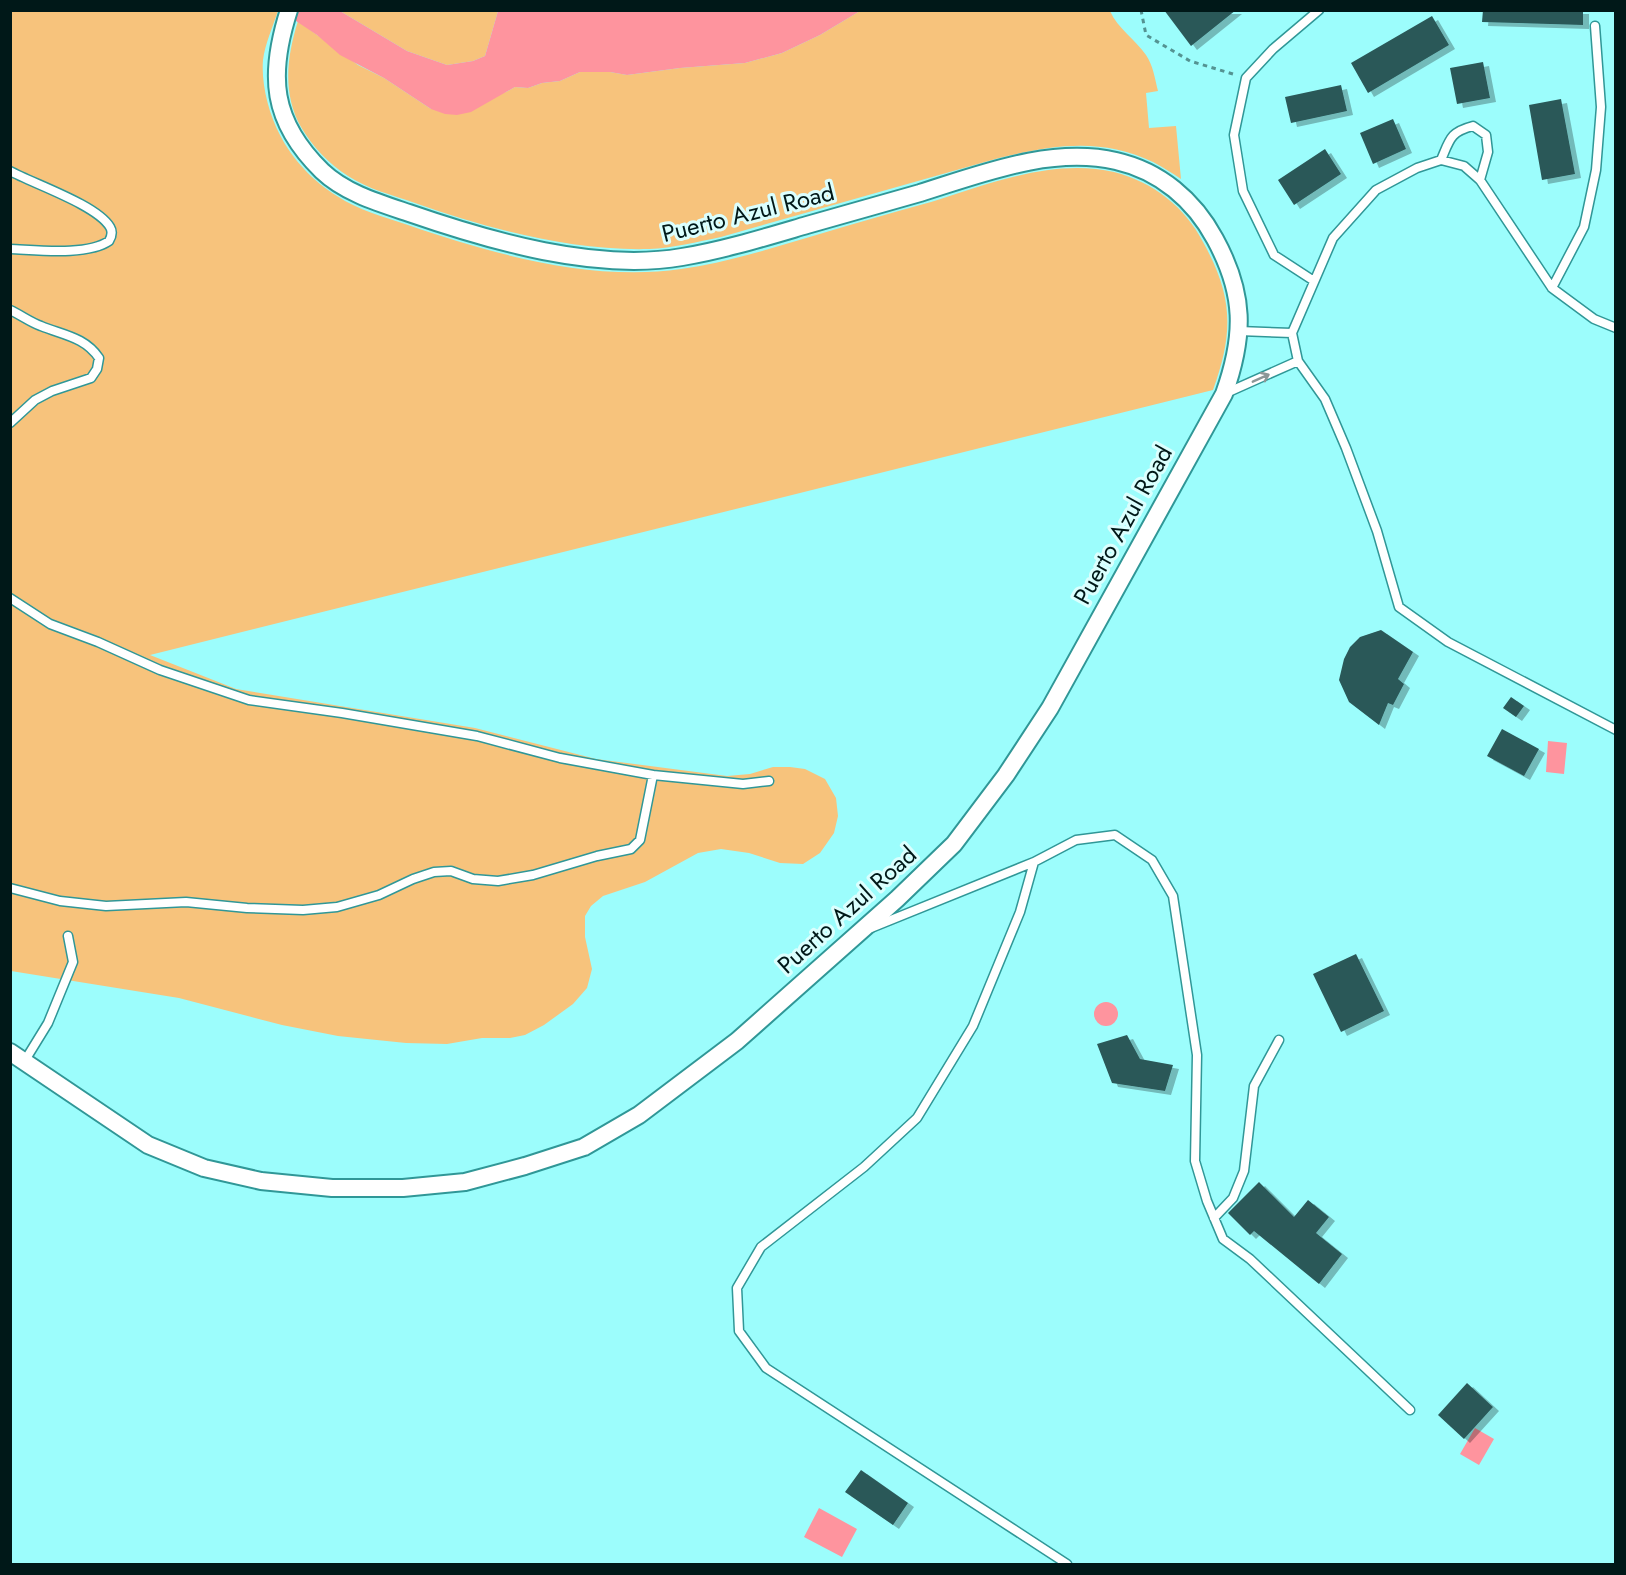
<svg xmlns="http://www.w3.org/2000/svg" width="1626" height="1575" viewBox="0 0 1626 1575" font-family="Jost,sans-serif">
	<style>
		.green { fill: #f7c37c }
		.water { fill: #fe949e }
		.building { fill: #2a5858; filter: url(#shadow) }
		.lines { fill: none; stroke-linecap: round; stroke-linejoin: round }
		.lane-casing { stroke: #309797; stroke-width: 11 }
		.street-casing { stroke: #309797; stroke-width: 20 }
		.path { stroke: #549392; stroke-width: 3; stroke-dasharray: 4.5 4.5; stroke-linecap: butt }
		.lane { stroke: #fff; stroke-width: 8 }
		.street { stroke: #fff; stroke-width: 16 }
		.oneway { stroke: #8c9797 }
		.labels { text-anchor: middle; stroke-width: 6; stroke-linejoin: round; paint-order: stroke }
		.street-label { font-size: 24px; fill: #001818; stroke: #dbfffe }
	</style>
	<defs>
		<filter id="shadow"><feDropShadow dx="6" dy="4" stdDeviation="0" flood-color="#0004"/></filter>
	</defs>
	<rect width="100%" height="100%" fill="#9cfdfc"/>
	<!-- green -->
	<path class="green" d="M11 11H278C273 26 265 44 263 60 261 84 269 114 280 135 292 159 314 182 337 196 358 210 384 217 408 225 492 254 592 282 681 269 725 263 769 249 813 236 852 224 891 213 931 202 988 184 1053 158 1114 172 1153 182 1185 207 1203 242 1233 296 1234 332 1213 390L150 655 236 689 475 728 596 759 727 776 750 774 773 767H790L805 769 825 779 836 798 838 816 834 833 820 853 803 864 780 863 749 853 721 849 698 853 645 882 603 896 591 906 585 916V937L592 969 587 988 573 1004 544 1025 525 1035 510 1038H482L447 1044 406 1043 338 1036 282 1025 179 998 11 971Z
		M340 11H498L485 56 473 61 447 65 407 51Z
		M860 11H1110C1118 29 1135 39 1146 55 1153 65 1155 79 1158 91L1146 93 1149 128 1176 126 1181 179C1172 173 1163 167 1153 162 1101 137 1053 145 999 158L721 237C697 242 673 248 649 249 570 251 489 229 415 203 392 195 368 189 348 176 329 164 312 146 301 127 282 93 287 56 298 21L358 65 384 78 431 109 506 92 515 87 528 88 542 83 560 81 580 72H610L627 75 680 68 745 63 782 53 820 35Z"/>
	<!-- water -->
	<path class="water" d="M281 11H340L407 51 447 65 473 61 485 56 498 11H860L820 35 782 53 745 63 680 68 627 75 610 72H580L560 81 542 83 528 88 515 87 471 112 457 115 445 114 431 109 384 78 340 55 317 35Z
		M1548 741 1567 743 1564 774 1546 772Z
		M1094 1014a12 12 0 1 1 24 0a12 12 0 1 1-24 0Z
		M1475 1428 1494 1439 1479 1465 1460 1454Z
		M819 1508 857 1529 842 1557 804 1537Z"/>
	<!-- building -->
	<path class="building" d="M1164 10H1236L1191 46Z
		M1483 10H1583V25L1482 22Z
		M1432 16 1449 45 1368 93 1351 63Z
		M1483 62 1490 98 1457 104 1450 68Z
		M1341 85 1347 111 1291 123 1285 97Z
		M1561 99 1575 174 1542 180 1529 105Z
		M1393 119 1406 149 1373 164 1360 133Z
		M1325 149 1341 174 1294 205 1278 180Z
		M1381 630 1413 652 1398 679 1404 684 1393 705 1388 703 1379 725 1349 702 1339 680 1344 659 1350 647 1360 637Z
		M1511 697 1524 706 1516 717 1503 708Z
		M1502 729 1539 749 1524 776 1487 756Z
		M1356 954 1384 1011 1341 1032 1313 974Z
		M1127 1035 1140 1059 1173 1065 1165 1091 1112 1083 1097 1044Z
		M1259 1182 1294 1217 1308 1200 1329 1217 1316 1233 1342 1254 1319 1284 1254 1231 1250 1235 1228 1213Z
		M1467 1383 1493 1407 1464 1439 1438 1415Z
		M861 1470 908 1503 893 1525 845 1492Z"/>
	<g class="lines">
		<!-- lane casing -->
		<g class="lane-casing">
			<path id="lane" d="M1441 160C1450 139 1450 132 1473 126L1486 135 1488 152 1480 180
				M10 171C34 184 97 205 110 227 113 232 112 236 109 241 87 256 37 250 10 249
				M1314 281 1274 255 1243 191 1234 135 1246 78 1273 49 1319 10
				M1552 288 1584 227 1596 170 1601 107 1595 26
				M10 310C21 315 30 322 41 326 63 335 85 337 99 358L97 369 91 378 52 391 35 400 10 423
				M1616 328 1594 319 1552 288 1480 180 1464 166 1441 160 1417 168 1376 190 1333 238 1292 333 1298 361 1325 399 1346 448 1377 531 1399 607 1448 642 1616 730
				M1239 331 1292 333
				M1224 394 1298 361
				M10 598 50 624 98 642 160 670 249 700 342 713 477 736 560 758 653 775 743 784 769 781
				M10 888 60 901 106 906 186 902 247 908 303 910 337 907 379 895 413 879 434 872 451 871 473 879 498 881 533 875 597 856 631 849 640 840 653 775
				M871 928 1034 862
				M24 1062 48 1023 73 962 68 936
				M1214 1218 1233 1198 1244 1171 1254 1086 1279 1040
				M1067 1564 766 1368 739 1331 737 1288 761 1247 864 1167 917 1118 973 1026 1020 912 1034 862 1076 840 1115 835 1152 860 1173 896 1197 1055 1195 1161 1207 1201 1223 1239 1250 1259 1410 1410"/>
		</g>
		<!-- street casing -->
		<g class="street-casing">
			<path id="street" d="M10 1052 148 1145 204 1168 261 1181 332 1188H403L465 1182 525 1166 584 1147 639 1115 737 1041 897 899 954 844 1006 775 1050 708 1224 394C1245 335 1245 294 1215 239 1194 200 1160 171 1116 161 1051 146 981 174 920 193 882 204 845 214 807 225 766 237 724 250 682 257 596 272 490 241 409 213 379 203 345 193 322 171 271 121 268 75 289 10"/>
		</g>
		<!-- path -->
		<path class="path" d="M1141 10 1146 35 1190 61 1233 74"/>
		<!-- lane -->
		<use href="#lane" class="lane"/>
		<!-- street -->
		<use href="#street" class="street"/>
	</g>
	<!-- one-way arrows -->
	<defs><path id="oneway-shaft" d="M-6 0H5M1.5-3L5.5 0L1.5 3" fill="none" stroke-width="1.6" stroke-linecap="round" stroke-linejoin="round" transform="scale(1.5)"/></defs>
	<use class="oneway" href="#oneway-shaft" transform="translate(1261 378) rotate(-24)"/>
	<g class="labels">
		<!-- street labels -->
		<g class="street-label">
			<text transform="translate(748 213) rotate(-14)" y="8">Puerto Azul Road</text>
			<text transform="translate(1123 525) rotate(-61)" y="8">Puerto Azul Road</text>
			<text transform="translate(847 910) rotate(-42)" y="8">Puerto Azul Road</text>
		</g>
	</g>
	<!-- border -->
	<rect width="1626" height="1575" fill="none" stroke="#001818" stroke-width="24"/>
</svg>
